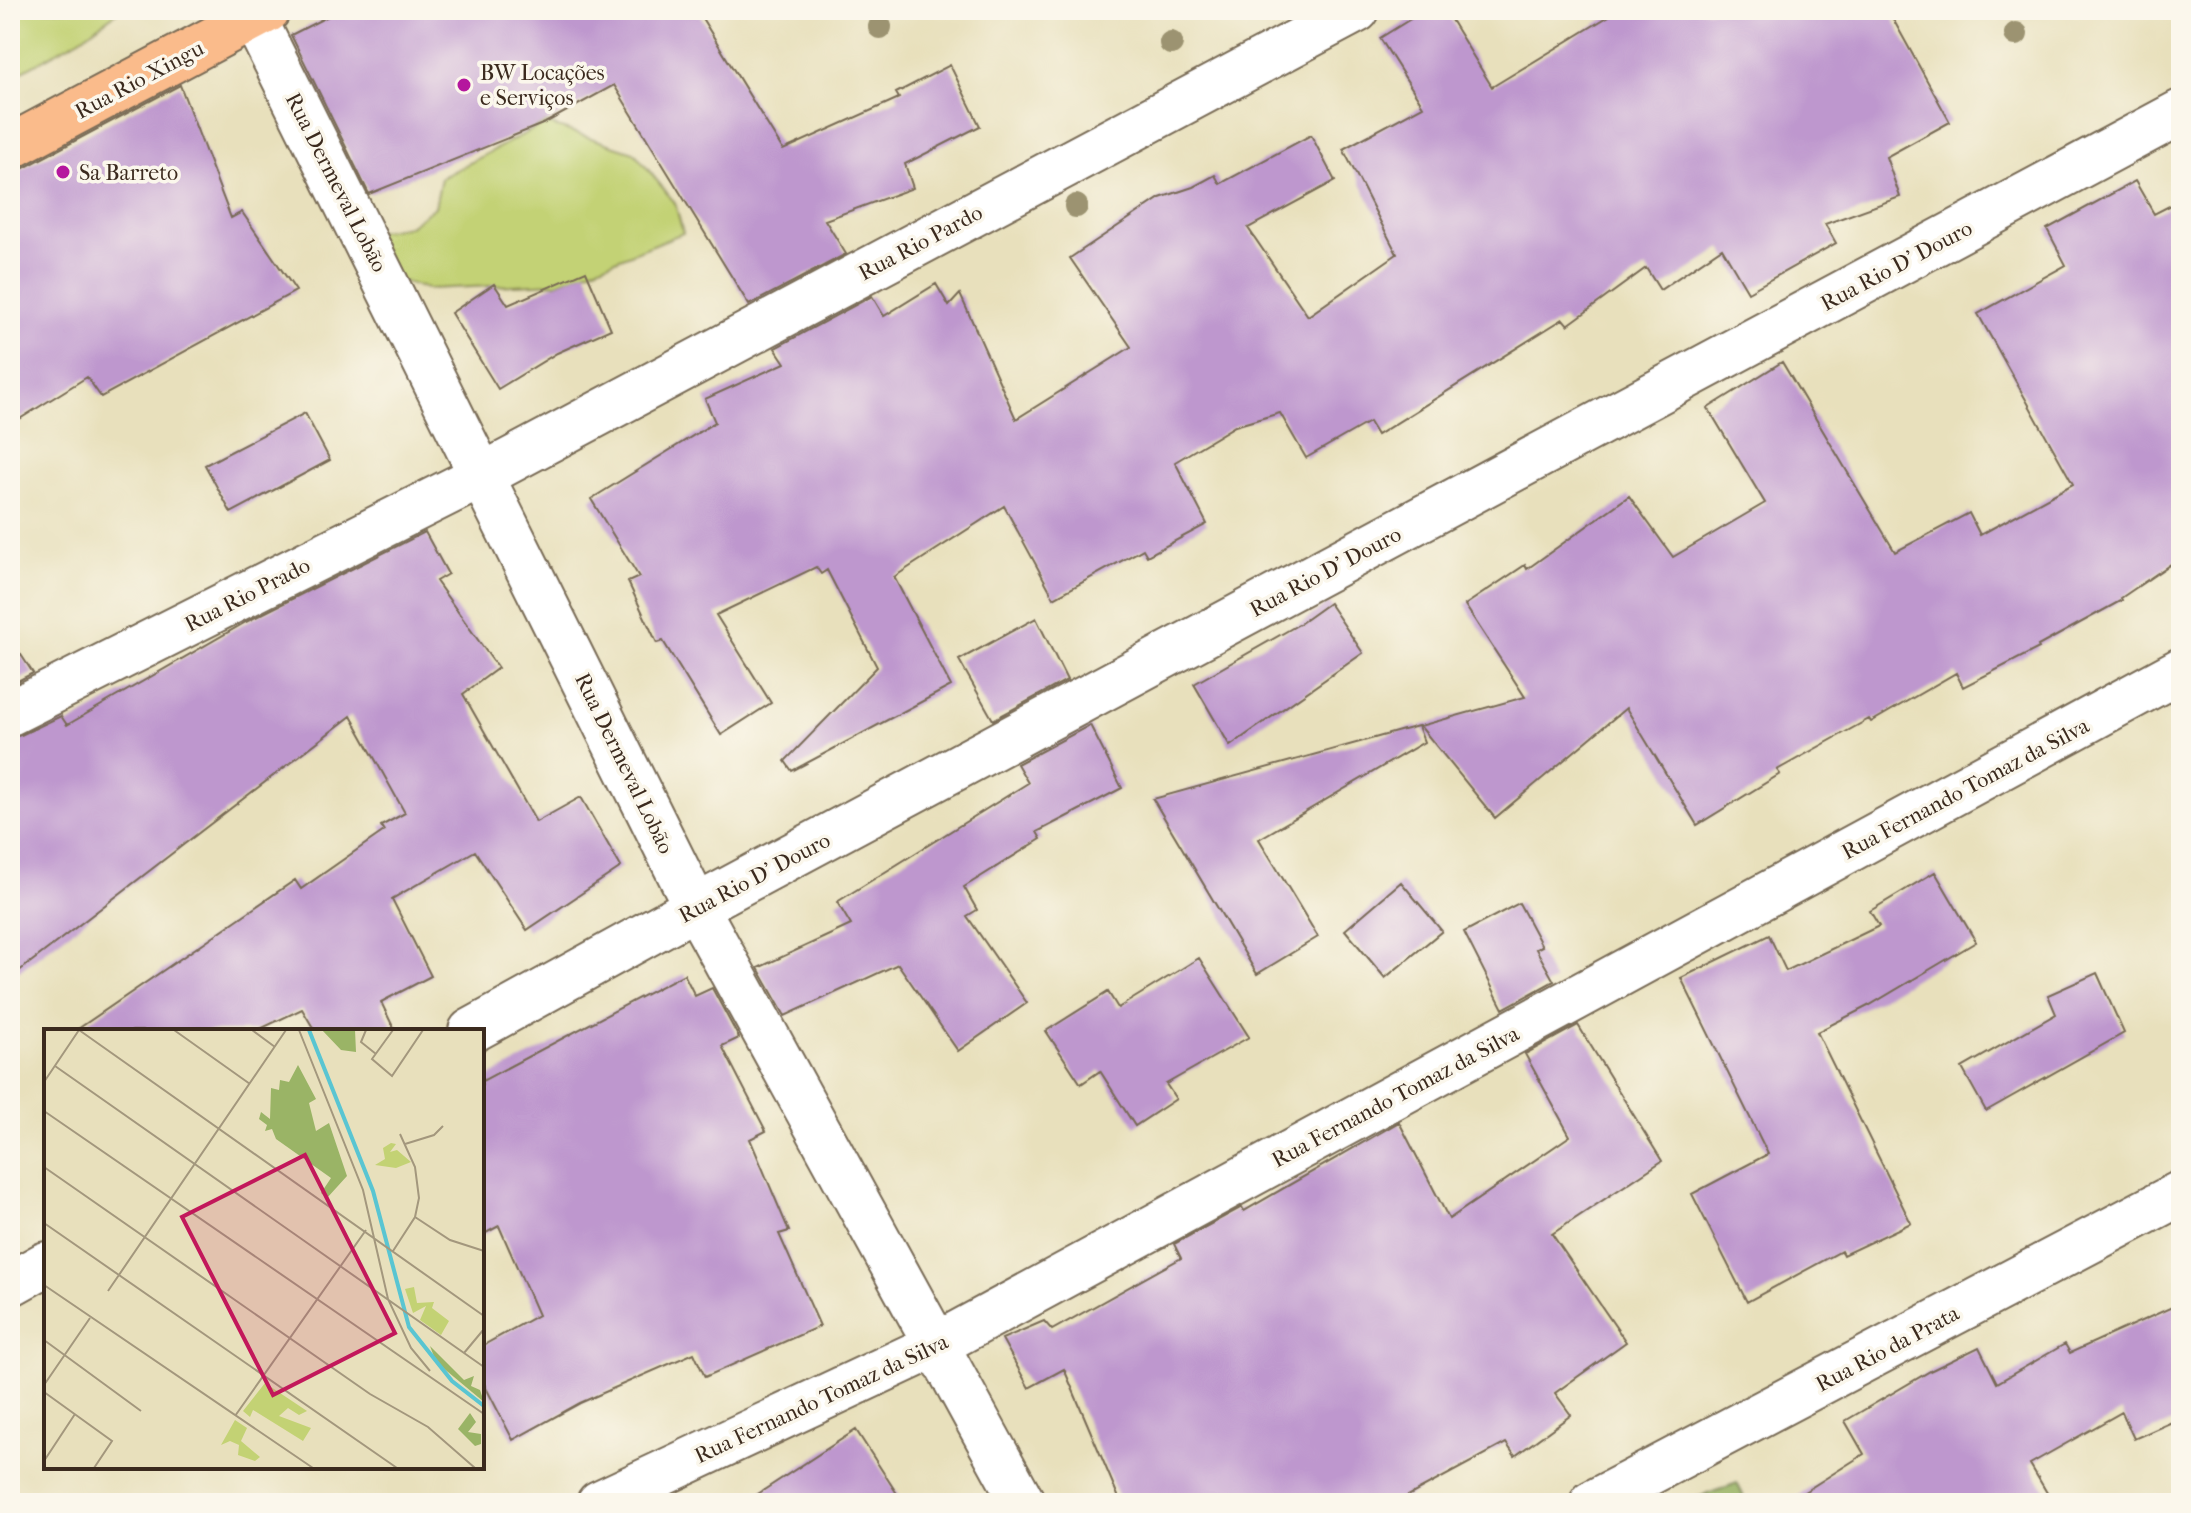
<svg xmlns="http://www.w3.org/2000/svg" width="2191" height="1513" viewBox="0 0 2191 1513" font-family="'IM FELL French Canon',serif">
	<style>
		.green { fill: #c3d274; stroke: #7f7e49; stroke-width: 2 }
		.forest { fill: #9ab466; stroke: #6a6f42; stroke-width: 2 }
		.building { fill: #be97ce }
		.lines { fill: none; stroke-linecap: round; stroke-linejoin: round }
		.minor-casing { stroke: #786a55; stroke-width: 48 }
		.major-casing { stroke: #786a55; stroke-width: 48 }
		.minor { stroke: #fff; stroke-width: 44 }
		.major { stroke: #fabb8b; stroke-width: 44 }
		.tree { fill: #9c9371 }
		.poi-dot { fill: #b5179e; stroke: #fbf7ec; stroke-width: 3 }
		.labels { text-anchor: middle; stroke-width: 7; stroke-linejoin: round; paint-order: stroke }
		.poi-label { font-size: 22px; fill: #3b2a1e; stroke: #fbf7ec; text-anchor: start }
		.street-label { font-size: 22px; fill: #3b2a1e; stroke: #fbf7ec }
		.inset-river { fill: none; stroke: #59c5d2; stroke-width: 4 }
		.inset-road { fill: none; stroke: #a3977d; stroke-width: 2 }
		.view { fill: #c2185b; fill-opacity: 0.15; stroke: #c2185b; stroke-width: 4 }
		.inset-edge { fill: none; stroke: #3b2a1e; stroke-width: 4 }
	</style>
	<rect width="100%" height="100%" fill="#fbf7ec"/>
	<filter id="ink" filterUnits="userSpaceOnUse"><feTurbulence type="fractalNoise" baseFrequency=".0125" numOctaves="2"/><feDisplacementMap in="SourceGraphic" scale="16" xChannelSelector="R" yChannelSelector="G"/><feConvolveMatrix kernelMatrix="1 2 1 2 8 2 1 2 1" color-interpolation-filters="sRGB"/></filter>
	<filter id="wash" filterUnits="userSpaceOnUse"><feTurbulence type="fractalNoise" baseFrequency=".006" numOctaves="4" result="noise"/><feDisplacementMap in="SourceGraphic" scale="32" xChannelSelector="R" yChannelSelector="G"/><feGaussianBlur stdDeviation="1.8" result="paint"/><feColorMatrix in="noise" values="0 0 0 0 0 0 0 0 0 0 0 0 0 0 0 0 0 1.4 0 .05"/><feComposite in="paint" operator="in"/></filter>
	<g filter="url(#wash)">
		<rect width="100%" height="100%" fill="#e8e0bc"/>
		<!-- green -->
		<path class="green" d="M10 10H120L80 39 10 78Z
			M545 123 634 152 675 203 683 233 558 283 428 289 397 280 375 232 409 226 435 207 441 178Z"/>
		<!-- forest -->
		<path class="forest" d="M1737 1483 1747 1503H1683Z"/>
		<g id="blocks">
			<!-- building -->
			<path class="building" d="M340 10H697L783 150 899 98 896 93 950 65 980 126 905 164 913 188 825 220 846 254 749 305 614 85 545 123 369 194 291 35Z
				M1425 10H1445L1492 87 1619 10H1888L1950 122 1886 157 1900 197 1825 224 1836 243 1748 292 1722 248 1660 290 1646 268 1568 325 1563 319 1377 435 1369 422 1306 458 1280 413 1235 426 1175 462 1207 524 1147 556 1143 549 1054 598 1004 506 894 577 951 686 792 771 785 761 877 667 827 570 821 574 816 567 716 615 771 703 721 735 663 641 657 643 628 582 639 577 591 499 715 422 705 399 785 363 775 348 872 296 884 316 936 284 949 306 960 294 1016 419 1131 347 1070 258 1160 198 1193 187 1215 175 1220 184 1311 135 1335 181 1248 228 1308 316 1397 254 1343 149 1423 106 1380 38Z
				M180 85 231 218 242 212 296 291 101 397 87 377 10 425V172L22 169Z
				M2135 181 2154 214 2181 200V557L2121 598 2122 600 2038 646 2039 648 1963 687 1956 673 1871 722 1869 719 1777 770 1780 774 1697 825 1626 708 1495 818 1420 726 1525 697 1465 605 1525 565 1527 569 1629 496 1673 557 1765 503 1708 408 1782 362 1895 552 1969 513 1980 535 2073 484 1978 314 2066 265 2047 229Z
				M586 271 611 329 557 353 498 389 451 313 494 284 508 305Z
				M305 413 330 460 231 513 205 465Z
				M425 532 448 574 436 581 498 668 463 694 536 822 581 797 621 867 527 930 475 851 392 899 431 976 381 1002 395 1031H315L302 1009 256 1031H75L295 880 301 889 384 831 381 826 405 813 351 716 10 978V738L21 735 61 716 67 725 246 622Z
				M1329 603 1363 653 1230 746 1194 684 1301 623Z
				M1036 618 1067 680 993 720 959 660Z
				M10 638 33 673 10 685Z
				M1090 725 1122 788 1037 832 1041 839 964 887 977 910 967 916 1027 1003 958 1051 898 964 785 1016 758 968 851 925 837 902 1028 783 1017 764Z
				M1418 726 1424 742 1259 839 1318 937 1257 974 1153 799Z
				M1935 872 1976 942 1870 1005 1817 1032 1911 1223 1843 1255 1841 1251 1747 1302 1692 1194 1768 1154 1681 978 1769 935 1786 971 1879 926 1870 911Z
				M1401 882 1442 931 1385 978 1345 930Z
				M1519 903 1542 946 1536 949 1554 981 1503 1009 1464 932Z
				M1199 958 1249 1037 1166 1084 1176 1099 1135 1126 1100 1071 1081 1084 1046 1031 1108 992 1118 1008Z
				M2097 973 2124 1033 1986 1111 1962 1068 2056 1014 2048 995Z
				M684 974 695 996 712 988 739 1038 722 1046 766 1131 750 1139 789 1231 779 1234 820 1326 705 1377 694 1353 580 1403 513 1440 482 1380V1346L538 1315 499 1226 482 1235V1081Z
				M1578 1025 1662 1161 1552 1234 1626 1342 1555 1393 1571 1415 1515 1456 1506 1443 1395 1503H1121L1064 1369 1029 1388 1002 1339 1044 1321 1052 1330 1181 1258 1174 1244 1242 1207 1244 1211 1399 1122 1449 1219 1570 1136 1525 1054Z
				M2181 1303V1418L2134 1439 2122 1412 2030 1464 2053 1503H1787L1864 1454 1845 1421 1932 1370 1979 1347 1997 1383 2065 1344 2070 1353Z
				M856 1430 903 1503H744Z"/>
		</g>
	</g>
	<g filter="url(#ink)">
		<use href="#blocks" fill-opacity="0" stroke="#786a55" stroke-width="2"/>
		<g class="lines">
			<!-- minor casing -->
			<g class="minor-casing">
				<path id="minor" d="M250 10 696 907 1023 1503
					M10 713 483 475 1357 10
					M471 1031 696 907 2181 112
					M10 1284 46 1264
					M599 1503 936 1345 2181 670
					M1592 1503 2181 1193"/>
			</g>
			<!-- major casing -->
			<g class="major-casing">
				<path id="major" d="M10 147 268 10"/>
			</g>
			<!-- minor -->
			<use href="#minor" class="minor"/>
			<!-- major -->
			<use href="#major" class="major"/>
		</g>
		<!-- trees -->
		<g class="tree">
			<circle cx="880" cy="27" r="12"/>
			<circle cx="2016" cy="34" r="12"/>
			<circle cx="1171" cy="43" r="12"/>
			<circle cx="1076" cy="206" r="12"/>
		</g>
	</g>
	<!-- markers -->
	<g class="poi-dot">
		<circle cx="464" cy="85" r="8"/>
		<circle cx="63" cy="172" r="8"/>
	</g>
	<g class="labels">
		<!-- poi labels -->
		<g class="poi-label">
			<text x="480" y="80">BW Locações<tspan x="480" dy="25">e Serviços</tspan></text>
			<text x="79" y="180">Sa Barreto</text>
		</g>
		<!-- street labels -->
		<g class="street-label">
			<text transform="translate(139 79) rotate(-28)" y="8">Rua Rio Xingu</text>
			<text transform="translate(337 182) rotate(63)" y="8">Rua Dermeval Lobão</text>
			<text transform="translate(920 242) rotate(-28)" y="8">Rua Rio Pardo</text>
			<text transform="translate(1896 265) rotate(-28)" y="8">Rua Rio D' Douro</text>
			<text transform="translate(1325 571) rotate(-28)" y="8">Rua Rio D' Douro</text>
			<text transform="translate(247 594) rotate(-27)" y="8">Rua Rio Prado</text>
			<text transform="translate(625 763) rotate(64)" y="8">Rua Dermeval Lobão</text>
			<text transform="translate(1965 788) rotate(-28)" y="8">Rua Fernando Tomaz da Silva</text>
			<text transform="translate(754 877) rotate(-28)" y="8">Rua Rio D' Douro</text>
			<text transform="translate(1395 1096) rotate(-28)" y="8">Rua Fernando Tomaz da Silva</text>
			<text transform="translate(1887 1348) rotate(-28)" y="8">Rua Rio da Prata</text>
			<text transform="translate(821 1398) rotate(-25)" y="8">Rua Fernando Tomaz da Silva</text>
		</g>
	</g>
	<!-- overview -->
	<g transform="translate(44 1029)">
		<rect width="440" height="440" fill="#e8e0bc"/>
		<path d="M347 114 352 115 346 123 353 121 367 133 352 139 331 136 341 130 339 119ZM370 258 373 274 390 273 388 279 405 292 397 306 376 291 382 277 369 284 361 260ZM221 354 263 382 255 386 244 379 235 387 267 399 259 412 209 381 206 388 199 382ZM191 391 203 399 197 412 216 428 211 432 194 426 195 416 186 412 177 416Z" fill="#c3d274"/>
		<path d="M278 1H311L312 23 297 21ZM254 36 272 70 265 74 272 102 285 94 303 147 283 169 277 164 287 149 232 110 228 100 221 102 223 96 215 90 217 83 226 90 227 59 235 61 236 51 245 53ZM386 317 420 351 430 347 427 357 436 361 440 373 392 333ZM426 384 432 393 424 403 437 405V415L431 417 414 400Z" fill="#9ab466"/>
		<path class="inset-river" d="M265 1 329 162 365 298 408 352 440 377"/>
		<path class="inset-road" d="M35 1 440 287M130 1 206 55M208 1 231 18M255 1 319 161 344 270 367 319 386 342M322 1 317 13 332 25M349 1 328 30 348 47 379 1M11 37 440 338M0 53 35 1M0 82 440 385M361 115 390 106 399 97M0 138 326 365 384 398 431 439M371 188 406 211 440 222M0 194 353 439M349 222 371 188 375 169 371 138 356 105M0 256 269 439M64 262 242 1M0 311 97 382M420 324 440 300M0 356 46 289M0 363 68 412 50 439M191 387 322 201M0 432 31 385"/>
		<path class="view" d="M261 126 351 304 229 366 138 188Z"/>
		<rect width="440" height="440" class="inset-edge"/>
	</g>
	<!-- margin -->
	<rect width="2191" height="1513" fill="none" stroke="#fbf7ec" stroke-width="40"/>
</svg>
